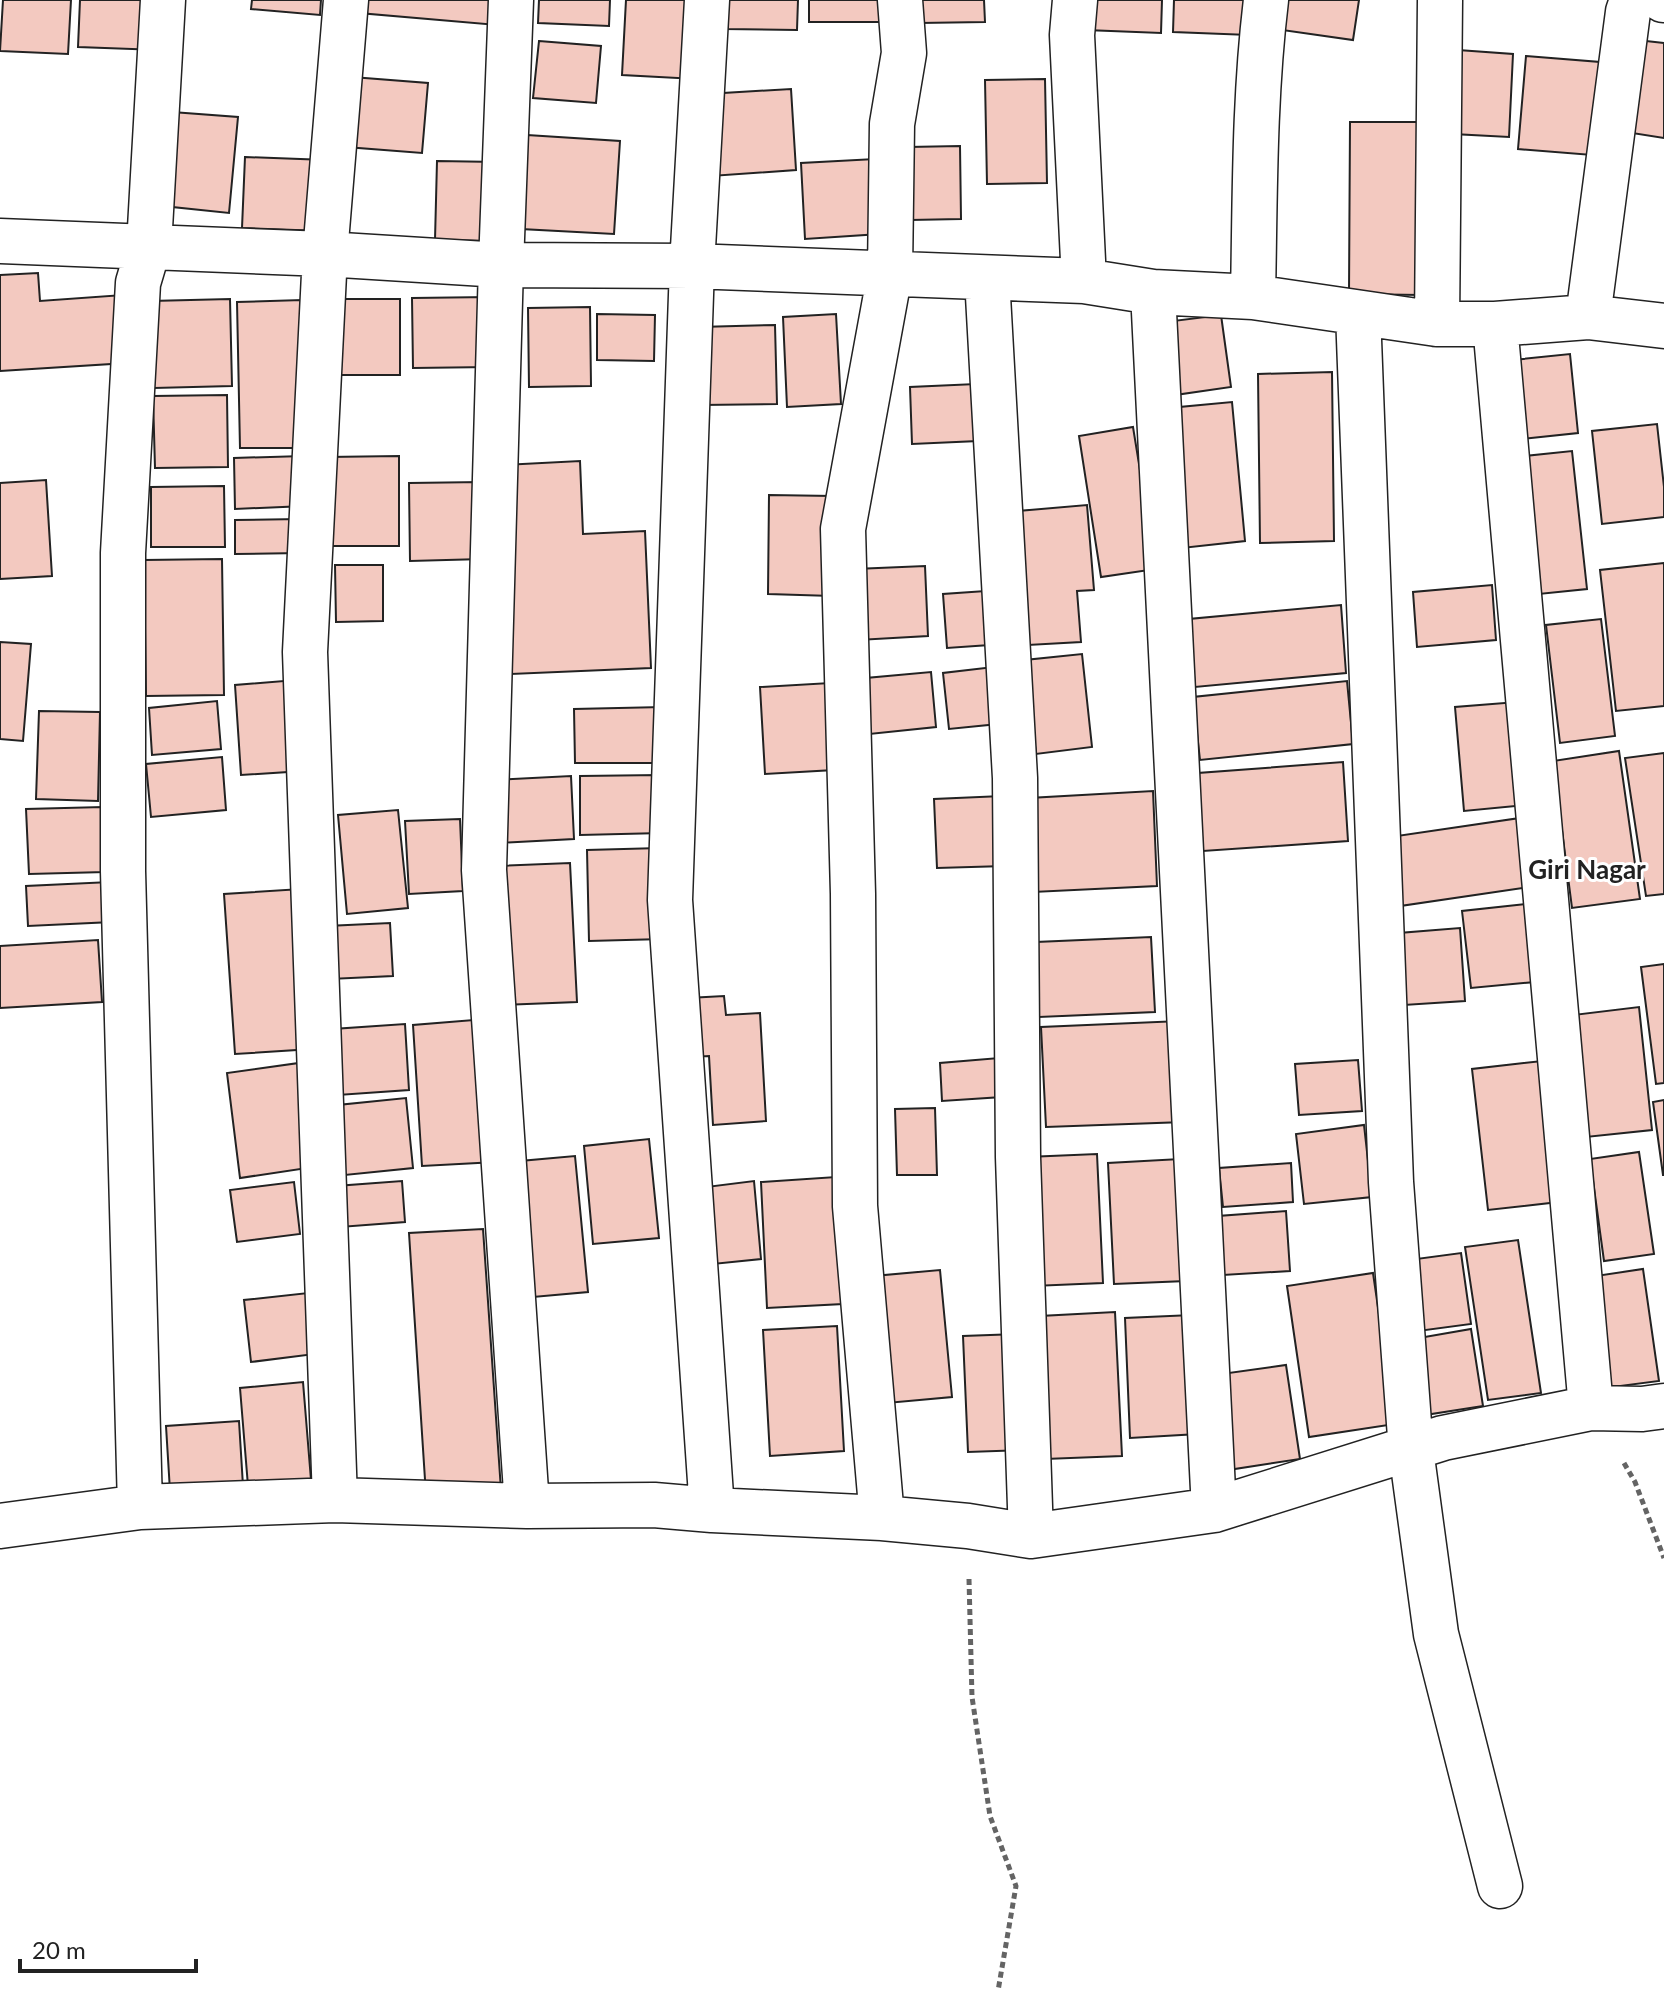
<svg xmlns="http://www.w3.org/2000/svg" width="1664" height="1991" viewBox="0 0 1664 1991" font-family="Lato,sans-serif">
	<style>
		.building { fill: #f3c9c0; stroke: #222; stroke-width: 2 }
		.lines { fill: none; stroke-linecap: round; stroke-linejoin: round }
		.street-casing { stroke: #222; stroke-width: 47 }
		.path { stroke: #646464; stroke-width: 5; stroke-dasharray: 6 4; stroke-linecap: butt }
		.street { stroke: #fff; stroke-width: 44 }
		.labels { text-anchor: middle; stroke-width: 6; stroke-linejoin: round; paint-order: stroke }
		.neighbourhood-label { font-size: 26px; font-weight: bold; fill: #222; stroke: #fff }
	</style>
	<rect width="100%" height="100%" fill="#fff"/>
	<!-- building -->
	<path class="building" d="M3 0H71L68 54 0 51Z
		M80 0H161L159 50 78 47Z
		M252 0H321L320 15 251 9Z
		M360 0H500L497 25 359 13Z
		M539 0H610L609 26 538 23Z
		M626 0H701L696 79 622 75Z
		M725 0H798L797 30 724 29Z
		M809 0H883L884 22H809Z
		M919 0H984L985 22 919 23Z
		M1087 0H1162L1161 33 1086 30Z
		M1174 0H1250L1249 35 1173 32Z
		M1278 0H1359L1353 40 1275 29Z
		M539 41 601 46 596 103 533 98Z
		M1646 41 1664 43V138L1632 133Z
		M1458 50 1513 54 1509 137 1453 134Z
		M1526 56 1600 62 1592 155 1518 149Z
		M352 77 428 83 422 153 346 147Z
		M1045 79 1047 183 987 184 985 80Z
		M791 89 796 170 711 176 707 94Z
		M172 112 238 117 229 213 163 206Z
		M1350 122H1422V295L1349 294Z
		M527 135 620 141 614 234 521 229Z
		M960 146 961 219 910 220 908 147Z
		M245 157 326 160 323 231 242 228Z
		M875 159 880 234 805 239 801 163Z
		M437 161 498 162 497 241 435 240Z
		M38 273 40 301 123 295 127 363 0 371V275Z
		M490 297 491 367 413 368 412 298Z
		M230 299 232 386 154 388 151 301Z
		M337 299H400V375H338Z
		M302 300 304 448H240L237 302Z
		M590 307 591 386 529 387 528 308Z
		M597 314 655 315 654 361 597 360Z
		M836 314 841 404 787 407 783 317Z
		M1221 315 1231 387 1175 395 1165 322Z
		M775 325 777 404 701 405 699 327Z
		M1570 354 1578 433 1521 439 1513 360Z
		M1332 372 1334 541 1260 543 1258 374Z
		M976 384 978 441 912 444 910 387Z
		M227 395 228 467 155 468 153 396Z
		M1232 402 1245 541 1182 548 1169 408Z
		M1657 424 1664 487V517L1602 524 1592 431Z
		M1133 427 1156 569 1101 577 1079 436Z
		M1572 451 1587 589 1539 594 1525 456Z
		M303 456 305 506 235 509 234 458Z
		M399 456V546H329L327 457Z
		M580 461 583 534 645 531 651 668 511 674 503 465Z
		M46 480 52 576 0 579V483Z
		M482 482 483 559 410 561 409 483Z
		M224 486 225 547H151V487Z
		M769 495 833 496 832 596 768 594Z
		M1087 505 1094 590 1077 591 1081 642 1028 645 1018 511Z
		M300 519 301 553 235 554V520Z
		M222 559 224 695 146 696 144 560Z
		M1664 563V706L1616 711 1600 570Z
		M335 565H383V621L336 622Z
		M925 566 928 636 858 640 855 569Z
		M1492 585 1496 640 1417 647 1413 592Z
		M1000 590 1004 644 947 648 943 594Z
		M1341 605 1346 673 1195 687 1189 619Z
		M1601 619 1615 736 1560 743 1546 625Z
		M0 642 31 644 23 741 0 739Z
		M1082 654 1092 747 1036 754 1025 660Z
		M1002 666 1008 723 949 729 943 673Z
		M931 672 936 727 860 735 855 679Z
		M296 680 303 771 241 775 235 685Z
		M1347 681 1353 744 1200 760 1193 697Z
		M830 683 834 770 765 774 760 687Z
		M217 701 221 749 152 755 149 708Z
		M1517 702 1526 805 1464 811 1455 707Z
		M663 707 664 763H575L574 709Z
		M39 711 100 712 98 801 36 799Z
		M1619 751 1640 899 1572 908 1553 761Z
		M1664 753V894L1646 896 1625 758Z
		M222 757 226 810 151 817 146 764Z
		M1343 762 1348 841 1203 851 1198 773Z
		M660 775 662 833 580 835V776Z
		M571 776 574 839 497 843 493 780Z
		M1153 791 1157 886 1033 892 1029 798Z
		M1002 796 1005 866 937 868 934 799Z
		M103 807 105 872 29 874 26 809Z
		M398 810 408 908 347 914 338 815Z
		M1520 818 1530 887 1400 906 1390 837Z
		M460 819 463 891 409 894 405 821Z
		M660 848 663 939 589 941 587 850Z
		M570 863 577 1002 503 1005 496 866Z
		M110 882 112 922 28 926 26 886Z
		M301 889 312 1049 235 1054 224 894Z
		M1527 904 1535 982 1471 988 1462 911Z
		M390 923 393 976 330 979 327 926Z
		M1460 928 1465 1001 1404 1005 1399 933Z
		M1151 937 1155 1012 1039 1017 1036 942Z
		M98 940 102 1002 0 1008V946Z
		M1664 964V1083L1656 1084 1641 967Z
		M724 996 726 1015 760 1013 766 1121 713 1125 709 1056 691 1057 688 998Z
		M1639 1007 1652 1130 1586 1137 1573 1015Z
		M486 1019 496 1162 422 1166 413 1025Z
		M1180 1021 1184 1122 1046 1127 1041 1027Z
		M405 1024 409 1090 338 1095 333 1029Z
		M999 1058 1002 1097 942 1101 940 1063Z
		M1358 1060 1362 1111 1299 1115 1295 1064Z
		M1551 1060 1567 1201 1488 1210 1472 1069Z
		M299 1063 314 1167 240 1178 227 1073Z
		M406 1098 413 1168 345 1175 338 1105Z
		M1664 1100V1175H1663L1653 1102Z
		M935 1108 937 1175H897L895 1109Z
		M1364 1125 1372 1197 1304 1204 1296 1134Z
		M649 1139 659 1238 593 1244 584 1146Z
		M1639 1152 1654 1254 1604 1261 1590 1159Z
		M1097 1154 1103 1283 1033 1286 1027 1157Z
		M575 1156 588 1292 522 1298 509 1162Z
		M1180 1159 1186 1281 1114 1284 1108 1163Z
		M1291 1163 1293 1202 1223 1207 1219 1168Z
		M836 1177 843 1304 767 1308 761 1182Z
		M402 1181 405 1222 340 1227 336 1186Z
		M754 1181 761 1259 713 1264 706 1187Z
		M294 1182 300 1234 237 1242 230 1190Z
		M1286 1211 1290 1271 1223 1275 1218 1216Z
		M483 1229 501 1490 426 1495 409 1233Z
		M1518 1240 1541 1393 1488 1400 1465 1247Z
		M1461 1253 1471 1324 1411 1332 1401 1261Z
		M1643 1269 1659 1381 1605 1388 1589 1277Z
		M940 1270 952 1397 887 1403 874 1276Z
		M1373 1273 1395 1424 1309 1437 1287 1286Z
		M308 1293 315 1354 251 1362 244 1300Z
		M1115 1312 1122 1456 1045 1459 1040 1316Z
		M1192 1315 1198 1434 1130 1438 1125 1318Z
		M837 1326 844 1451 770 1456 763 1330Z
		M1471 1329 1483 1406 1425 1415 1413 1339Z
		M1020 1334 1025 1450 968 1452 963 1336Z
		M1286 1365 1300 1459 1228 1470 1214 1375Z
		M303 1382 311 1480 248 1486 240 1388Z
		M239 1421 243 1486 170 1491 166 1426Z"/>
	<g class="lines">
		<!-- street casing -->
		<g class="street-casing">
			<path id="street" d="M511 0 501 265 484 870 527 1506
				M707 0 692 266 670 900 712 1510
				M1075 0 1072 35 1084 281
				M1663 0H1664
				M0 241 325 254 501 265 692 266 1084 281 1153 292 1253 297 1437 324H1495L1588 317 1664 326
				M987 278 1015 778 1018 1157 1031 1536
				M1153 292 1214 1510
				M1253 297C1255 198 1254 99 1266 0
				M1358 313 1391 1182 1411 1450 1436 1634 1500 1886
				M1588 317 1628 12 1632 0
				M1437 324 1440 0
				M1495 324 1591 1408
				M335 1500 305 652 325 254 346 0
				M140 1507 123 871V553L138 283 149 246 163 0
				M882 1518 855 1206 853 894 843 529 890 273 892 124 904 53 900 0
				M0 1526 140 1507 335 1500 527 1506 654 1505 712 1510 882 1518 968 1526 1031 1536 1214 1510 1443 1438 1591 1408 1642 1409 1664 1406"/>
		</g>
		<!-- path -->
		<path class="path" d="M1624 1463 1635 1482 1664 1558
			M969 1579 972 1697 990 1816 1016 1886 998 1991"/>
		<!-- street -->
		<use href="#street" class="street"/>
	</g>
	<g class="labels">
		<!-- neighbourhood labels -->
		<g class="neighbourhood-label">
			<text x="1587" y="879">Giri Nagar</text>
		</g>
	</g>
	<!-- scale -->
	<path d="M20 1959v12h176v-12" fill="none" stroke="#222222" stroke-width="4"/>
	<text x="32" y="1959" font-size="24" fill="#222222" stroke="#ffffff" stroke-width="6" paint-order="stroke">20 m</text>
</svg>
